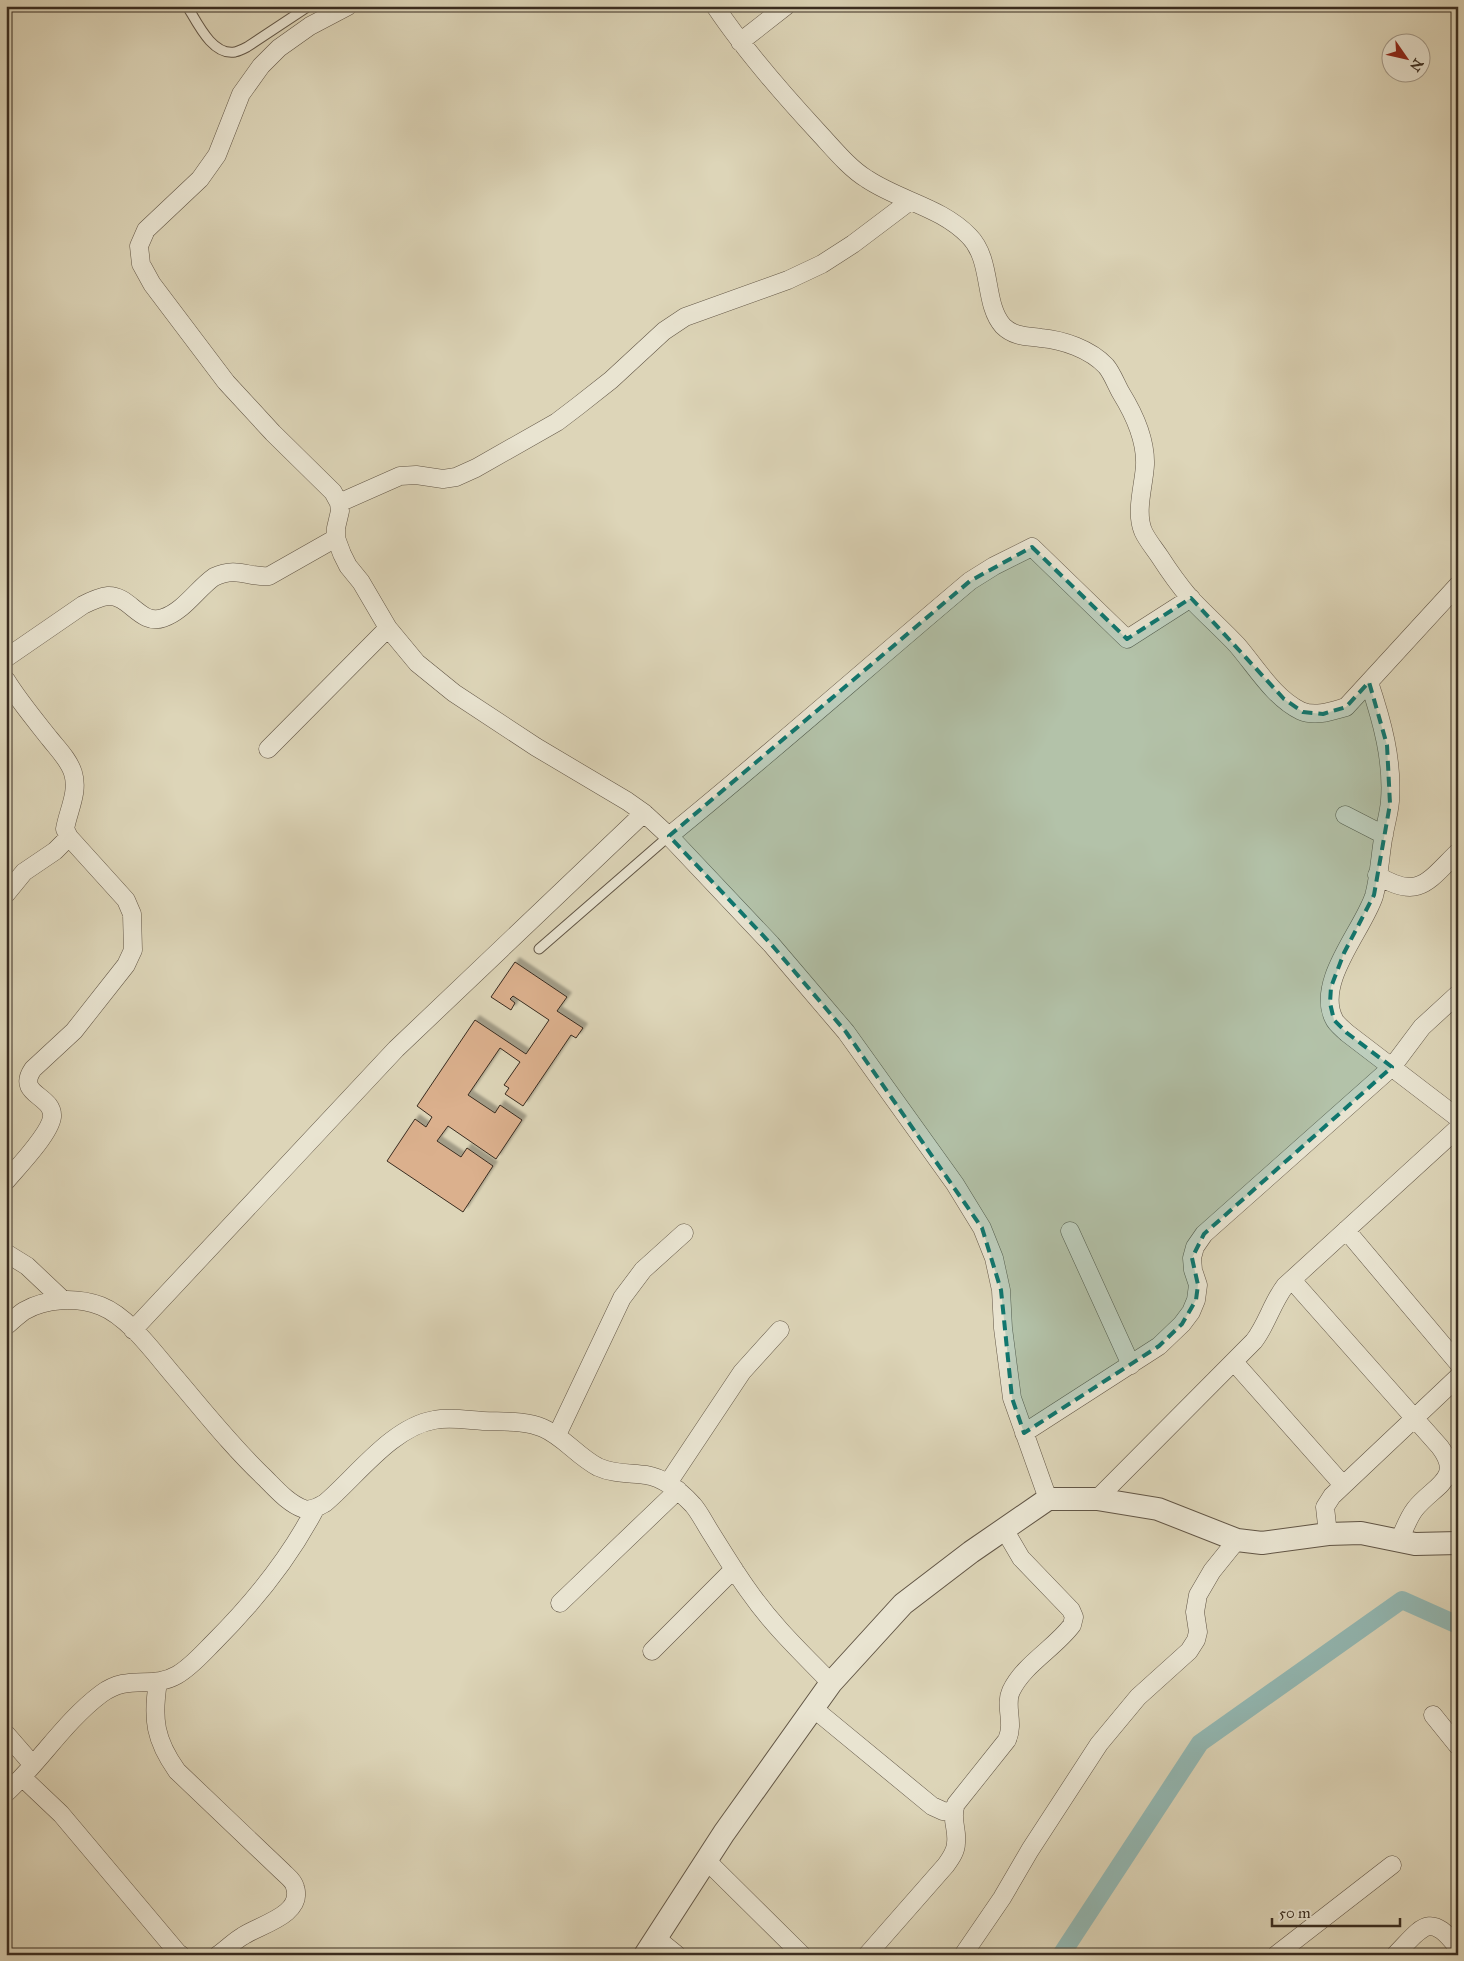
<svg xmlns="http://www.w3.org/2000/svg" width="1464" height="1961" viewBox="0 0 1464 1961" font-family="'IM FELL Great Primer',serif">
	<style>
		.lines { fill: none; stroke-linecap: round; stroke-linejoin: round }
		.canal { stroke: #93b8b3; stroke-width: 18 }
		.building { fill: #dbb08d; stroke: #392c20; filter: url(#shadow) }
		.service-casing { stroke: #625646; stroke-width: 11 }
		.minor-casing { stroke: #625646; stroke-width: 19 }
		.tertiary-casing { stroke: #625646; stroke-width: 24 }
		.service { stroke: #e9e4d1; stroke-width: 9 }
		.minor { stroke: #e9e4d1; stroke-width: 18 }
		.tertiary { stroke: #e9e4d1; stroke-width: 22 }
		.marked { fill: #0f766e; fill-opacity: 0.2; stroke: #0f766e; stroke-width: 4; stroke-dasharray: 10 6; stroke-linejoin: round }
	</style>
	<defs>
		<filter id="shadow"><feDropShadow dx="4.5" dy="-4.5" stdDeviation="1" flood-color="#0004"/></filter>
	</defs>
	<rect width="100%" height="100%" fill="#ddd5b8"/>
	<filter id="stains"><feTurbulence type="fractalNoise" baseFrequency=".004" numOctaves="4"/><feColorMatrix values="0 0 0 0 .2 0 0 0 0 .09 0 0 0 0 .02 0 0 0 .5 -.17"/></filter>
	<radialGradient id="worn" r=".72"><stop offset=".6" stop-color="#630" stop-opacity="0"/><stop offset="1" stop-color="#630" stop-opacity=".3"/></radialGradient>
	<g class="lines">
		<!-- canal -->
		<path class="canal" d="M1061 1955 1200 1743 1402 1600 1458 1625"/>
	</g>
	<!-- building -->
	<path class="building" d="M515 962 567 997 557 1011 583 1028 576 1038 571 1035 523 1106 505 1094 509 1088 504 1085 520 1062 500 1048 468 1095 495 1113 500 1105 522 1120 496 1159 448 1126 437 1141 461 1157 467 1148 493 1166 463 1212 387 1161 415 1119 426 1127 432 1117 417 1106 475 1020 526 1054 549 1020 513 996 510 999 515 1003 511 1010 491 997Z"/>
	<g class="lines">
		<!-- service casing -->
		<g class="service-casing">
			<path id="service" d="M187 6C197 22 212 56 235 52 239 51 243 49 247 47L309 6
				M539 949 669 836"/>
		</g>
		<!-- minor casing -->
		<g class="minor-casing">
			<path id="minor" d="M348 6 310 26 279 48 261 66 241 94 217 155 200 179 146 230 139 246 141 264 152 284 226 382 273 433 333 492 339 503 340 511 336 528V538L342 554 348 566 361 582 388 628 417 663 454 693 536 747 627 801 644 813 669 836 771 944 846 1032 955 1184 982 1228 994 1258 1001 1290 1003 1328 1012 1398 1048 1499
				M715 6C745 51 782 93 819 133 833 148 849 168 867 179 900 201 941 207 969 236 993 260 983 304 1003 326 1014 337 1027 336 1041 338 1063 340 1090 349 1106 366 1112 373 1116 384 1121 393 1134 414 1146 439 1145 465 1144 485 1135 511 1143 531 1147 540 1154 548 1160 557 1169 571 1179 585 1190 598 1205 614 1222 629 1237 645 1256 667 1274 698 1301 711 1316 717 1332 711 1346 707L1458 585
				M740 42 786 6
				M339 503 400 476 416 475 443 479 456 477 476 468 557 422 578 406 611 380 664 331 685 317 788 280 822 264 853 244 910 201
				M6 658 83 605C91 601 99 597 108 596 130 595 140 626 163 618 184 611 197 589 214 577 238 566 248 578 269 576L336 538
				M6 680C19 701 35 720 50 739 58 749 69 760 73 773 79 792 68 811 65 829L69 837 126 900 132 914 133 950 126 965 74 1031 33 1069C15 1095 54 1095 52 1117 50 1134 17 1168 6 1181
				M1369 682C1382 721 1393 760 1390 801 1389 814 1385 826 1383 839 1380 857 1379 878 1374 896 1363 930 1315 982 1334 1019 1336 1024 1343 1029 1347 1033L1458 1118
				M268 749 388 628
				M1345 815 1384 835
				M669 836C771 753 869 666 970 581L994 566 1032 547 1127 639 1191 598
				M1377 875C1419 901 1428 881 1458 852
				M6 894 24 872 55 851 69 837
				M1346 1230 1458 1363
				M1070 1231 1131 1365
				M6 1253 27 1266 63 1300
				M1292 1280 1440 1447C1464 1479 1433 1486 1415 1509 1408 1518 1404 1530 1399 1541
				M6 1326C12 1321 18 1315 24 1311 46 1298 77 1297 101 1306 129 1317 155 1354 174 1376 204 1411 232 1447 265 1478 276 1489 289 1504 304 1509 312 1511 318 1507 325 1503 356 1477 392 1427 434 1420 450 1417 467 1420 483 1421 503 1422 524 1420 543 1428 564 1437 577 1456 598 1467 613 1474 630 1473 646 1475 665 1478 680 1491 693 1505 700 1513 705 1524 711 1533 723 1552 735 1572 748 1590 773 1626 801 1652 831 1683
				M133 1330 396 1049 644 813
				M1234 1362 1343 1485
				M1024 1433 1159 1346 1182 1324 1191 1312 1196 1300 1198 1285 1193 1270 1192 1258 1195 1247 1204 1234 1392 1067 1422 1027 1458 994
				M557 1435 622 1298 643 1270 684 1233
				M668 1483 742 1372 780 1330
				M1097 1499 1254 1341C1267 1324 1272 1303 1285 1286L1458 1128
				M1328 1534 1325 1507 1332 1496 1458 1377
				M560 1603 678 1490
				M652 1651 734 1569
				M158 1682C152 1719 155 1740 177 1771L283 1872C287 1876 294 1881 295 1887 304 1915 259 1925 243 1936 234 1941 227 1949 218 1955
				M813 1708 932 1806 943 1811 952 1812
				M1433 1715 1458 1746
				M6 1734 33 1765
				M22 1777 61 1814 178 1953 181 1955
				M6 1793C40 1762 64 1722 101 1694 129 1673 151 1690 177 1675 191 1667 203 1653 214 1642 254 1602 289 1559 315 1509
				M706 1860 802 1955
				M656 1938 677 1955
				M867 1955 946 1865C951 1858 956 1851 956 1843 958 1829 950 1818 956 1804L1007 1740C1015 1722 1004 1706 1011 1691 1024 1664 1055 1648 1072 1625L1074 1617 1071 1610 1021 1558 1004 1529
				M963 1955 1002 1898 1030 1850 1099 1744 1138 1697 1189 1651 1196 1640 1198 1632 1195 1612 1198 1595 1212 1571 1237 1540
				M1276 1955 1392 1865
				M1395 1955C1421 1929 1429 1909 1458 1948"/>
		</g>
		<!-- tertiary casing -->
		<g class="tertiary-casing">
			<path id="tertiary" d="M645 1955 724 1833 831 1683 903 1604 971 1552 1048 1499H1097L1158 1509 1237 1540 1262 1543 1328 1534 1361 1533 1415 1544 1458 1543"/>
		</g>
		<!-- service -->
		<use href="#service" class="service"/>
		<!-- minor -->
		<use href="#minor" class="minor"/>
		<!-- tertiary -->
		<use href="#tertiary" class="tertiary"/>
	</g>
	<!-- marked area -->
	<path class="marked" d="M1032 547 1127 639 1191 598 1284 699 1303 712 1323 714 1346 707 1369 682 1387 745 1390 804 1374 895 1344 953 1331 987 1330 1003 1334 1020 1347 1033 1392 1067 1204 1234 1192 1258 1198 1285 1196 1300 1182 1324 1159 1346 1024 1433 1012 1398 1001 1290 982 1228 846 1032 771 944 669 836 970 581Z"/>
	<!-- margin -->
	<rect width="1464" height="1961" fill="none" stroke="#ddd5b8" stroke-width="25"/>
	<rect x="8" y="8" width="1449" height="1946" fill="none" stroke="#392c20" stroke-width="2.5"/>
	<rect x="12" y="12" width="1439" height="1936" fill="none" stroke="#392c20"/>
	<!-- north arrow -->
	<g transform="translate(1406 58) rotate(124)"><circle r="24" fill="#e9e4d1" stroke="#a39a8a"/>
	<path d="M0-4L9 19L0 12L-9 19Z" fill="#8f2418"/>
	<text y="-8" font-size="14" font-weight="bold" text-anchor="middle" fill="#392c20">N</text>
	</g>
	<!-- scale -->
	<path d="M1272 1918v8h128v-8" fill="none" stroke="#392c20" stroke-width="2.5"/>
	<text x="1279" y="1918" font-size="15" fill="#392c20" stroke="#e9e4d1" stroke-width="4" paint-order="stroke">50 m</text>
	<rect width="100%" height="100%" filter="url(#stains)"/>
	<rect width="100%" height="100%" fill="url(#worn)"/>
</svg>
